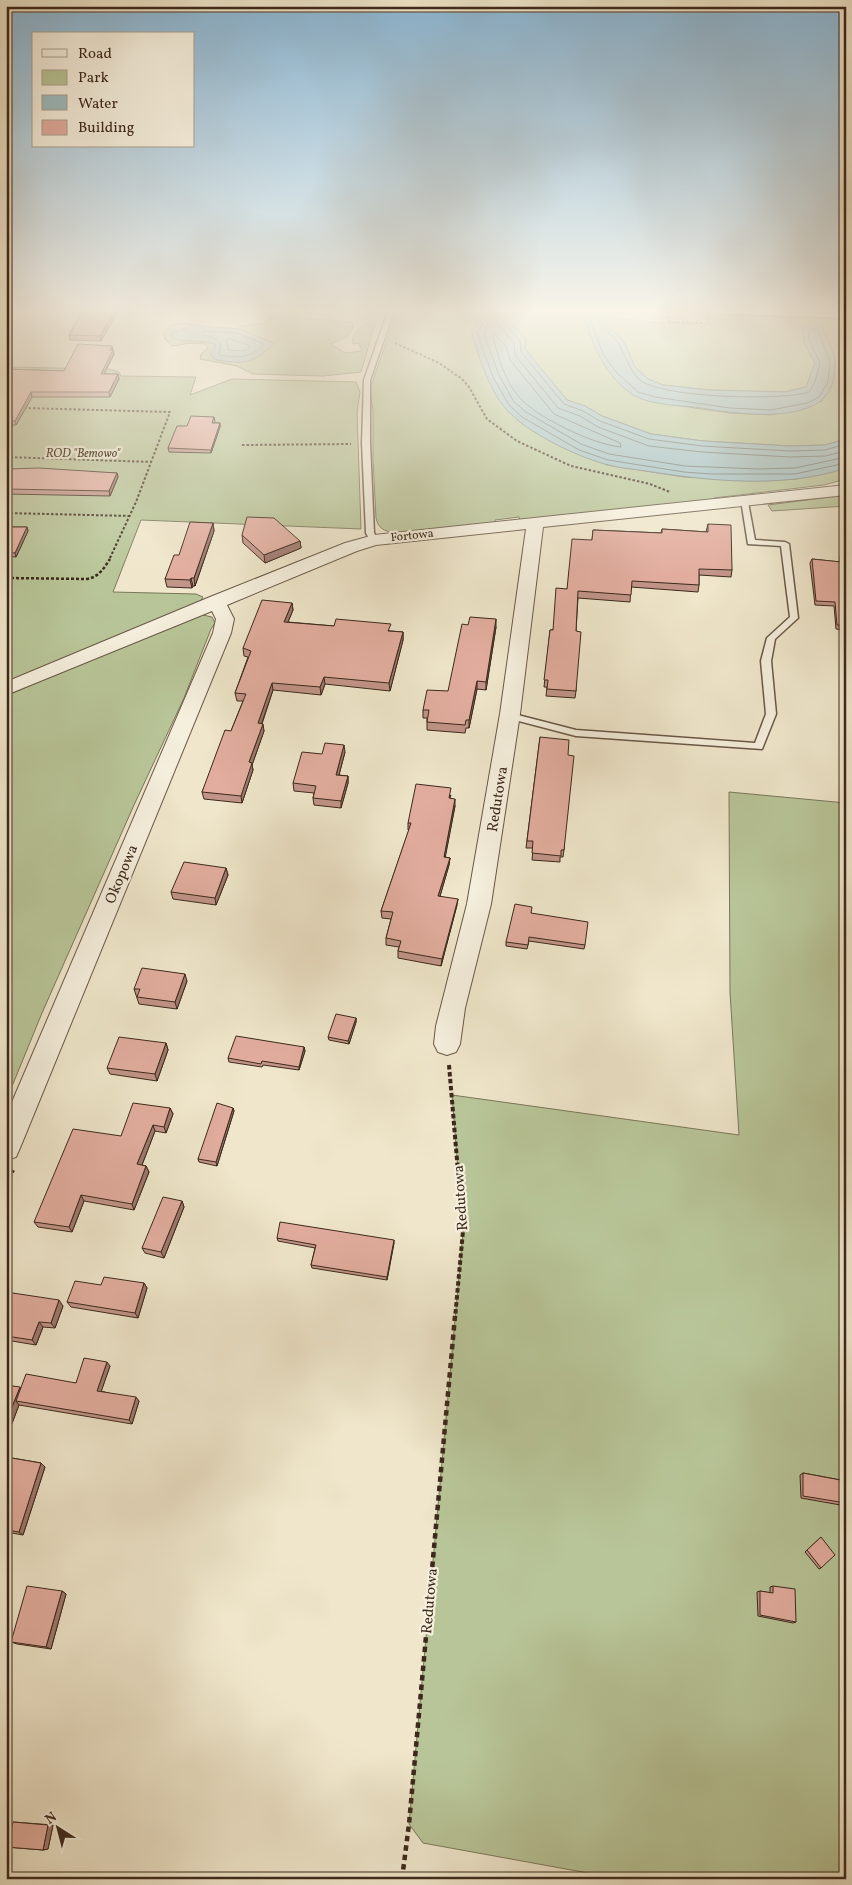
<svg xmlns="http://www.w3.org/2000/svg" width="852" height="1885" viewBox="0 0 852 1885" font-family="Vollkorn,serif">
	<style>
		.green { fill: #b8c598; stroke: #7a775a }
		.water { fill: #9ebdc1; stroke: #77827f }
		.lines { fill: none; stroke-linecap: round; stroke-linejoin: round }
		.shore { stroke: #6d736e; stroke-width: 1 }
		.lane-casing { stroke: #695847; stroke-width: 3 }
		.street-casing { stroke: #695847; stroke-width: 2 }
		.path-far3 { stroke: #3c291b; stroke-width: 2; stroke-dasharray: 2.5 2; stroke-linecap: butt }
		.path-far2 { stroke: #3c291b; stroke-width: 2.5; stroke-dasharray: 3 2; stroke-linecap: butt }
		.path-far1 { stroke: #3c291b; stroke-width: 4; stroke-dasharray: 4.5 2.5; stroke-linecap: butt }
		.path { stroke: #3c291b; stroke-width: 4.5; stroke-dasharray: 5.5 4; stroke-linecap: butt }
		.lane { fill: #f5efdd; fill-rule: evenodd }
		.street { fill: #f5efdd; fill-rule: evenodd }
		.wall { fill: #c29589; stroke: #3c291b }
		.shaded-wall { fill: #9e796f; stroke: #3c291b }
		.building { fill: #e2ad9f; stroke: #3c291b }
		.labels { text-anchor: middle; stroke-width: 4.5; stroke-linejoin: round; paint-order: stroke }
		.far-park-label { font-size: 12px; font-style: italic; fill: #5b503a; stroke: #f5efdd }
		.far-street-label { font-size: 12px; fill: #3c291b; stroke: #f5efdd }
		.street-label { font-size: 15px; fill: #3c291b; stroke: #f5efdd }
	</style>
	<rect width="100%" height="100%" fill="#efe6cb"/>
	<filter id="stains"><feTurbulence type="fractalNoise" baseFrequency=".004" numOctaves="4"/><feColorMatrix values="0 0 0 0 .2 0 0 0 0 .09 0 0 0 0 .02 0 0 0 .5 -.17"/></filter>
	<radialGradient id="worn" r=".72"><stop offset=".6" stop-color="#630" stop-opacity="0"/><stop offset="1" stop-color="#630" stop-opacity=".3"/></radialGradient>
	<!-- green -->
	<path class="green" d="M397 311H468L467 318 476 320 478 325 505 408 519 421 544 437 607 465 684 477 758 480 796 479 846 468V479L824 485 714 498 715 501 520 520 519 517 495 520 496 523 394 533C384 531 378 528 376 518L373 459V411L370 389Z
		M508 311H582L636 396 654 402 730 413 771 415 822 401C842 368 835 362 823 329L804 342 815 363 806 387 785 392 708 390 663 385 648 379 635 367 625 344 618 334 608 328 601 318 605 316V311L615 313V317L618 318 661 323 662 317 667 318 668 323 707 324 706 314 846 319V439L825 445 790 446 703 441 651 434 602 416 585 406 567 400 525 349 526 339 506 317Z
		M271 316 353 322C355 336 341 339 331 344L345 353 362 351 359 343 353 344C351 333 363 322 375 323L361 372 323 376 253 374 237 366 200 359 201 354 208 348 205 344 191 343 172 346 164 338V333L171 325 185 323 193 325 172 333 171 335 215 344 217 360C242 364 256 363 274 343L230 333 242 326 266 323 267 318Z
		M6 367 109 369 119 372 121 376 196 377 190 395 232 379 356 382 360 392 357 412 361 529 141 520 113 592 196 594 203 597 200 602 6 684Z
		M846 495V506L772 511 768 505Z
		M203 615 212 617 215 623 211 629 184 698 134 805 42 1013 6 1101V696L180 621Z
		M729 792 846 803V1879H621L423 1843 409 1824 463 1232 452 1095 739 1135 730 992Z"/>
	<!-- water -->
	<path class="water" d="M468 311H508L506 317 526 339 525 349 567 400 585 406 602 416 651 434 703 441 790 446 825 445 846 439V468C785 489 708 481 646 471 632 469 618 468 605 464 575 456 526 432 506 409 490 392 477 352 471 330L478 324 476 320H468L467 318Z
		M582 311H605V316L602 318 608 328 618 334 625 344 635 367 648 379 663 385 708 390 785 392 806 387 815 363 804 342 802 326 811 323 821 325C826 336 833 349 835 360 836 365 834 371 834 376 828 428 738 414 702 408 681 405 654 406 635 396 605 378 591 342 582 311Z
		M192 325 239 329 274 343C256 363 243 365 217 360L213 358 210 353 216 346 215 344C201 339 182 344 172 337V332L185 329Z"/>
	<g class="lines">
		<!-- shore -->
		<path class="shore" d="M472 311 473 315 481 320 482 325 477 333 493 377 509 405 522 417 579 450 608 460 684 472 711 474H795L846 463
			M481 311 488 323 484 335 499 375 514 402 526 412 581 444 609 454 685 466 758 469 795 468 846 457
			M496 311V322L514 343 515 355 558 408 580 416 598 427 649 446 702 452 790 457 825 456 846 451
			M503 311 502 320 520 341 521 352 564 404 583 411 600 421 649 439 702 446 790 451 825 450 846 444
			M587 311 603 354 616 372 638 392 655 397 730 408 771 410 807 403 819 397 828 382 830 362 818 331 811 328 808 331 809 340 820 363 815 382 809 392C781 401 662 398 640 380 628 369 625 353 616 340 611 333 603 328 598 321L600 311
			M205 331 237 333 262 343 263 346C250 358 237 358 220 355L218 353 221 347C219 338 211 337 203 335L202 332Z
			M495 335 506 346 510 360 554 414 620 443 621 447C594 445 536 417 519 397 505 381 498 357 493 337Z
			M229 339 249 345 250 348 243 351 229 350 226 341Z"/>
		<!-- lane casing -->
		<g class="lane-casing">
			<path id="lane" d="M388 311H394L370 380V443L374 533 378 540 374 542H371L366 533 362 443 364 380Z
				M708 311 846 314V318L711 313Z
				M741 500 748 502 755 540 785 542 789 544 798 618 775 639 771 661 776 714 762 749 576 736 507 718V714L510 713 576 730 755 743 766 714 761 661 767 638 790 617 781 546 748 544Z"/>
		</g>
		<!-- street casing -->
		<g class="street-casing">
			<path id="street" d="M846 485V495L543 527 520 714 491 904 465 1008 460 1044 456 1052 447 1055 438 1052 434 1044 436 1026 467 904 500 714 526 529 376 545 357 551 227 605 234 619 231 633 20 1148 16 1157 6 1160V1116L213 633 216 619 212 611 6 695V682L210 597 345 543 374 535Z"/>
		</g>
		<!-- path-far3 -->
		<path class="path-far3" d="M669 316 670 322 703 323
			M395 343 439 363 462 379 469 387 487 419 517 441 571 466 650 484 670 492
			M24 408 170 412 136 502 109 560
			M242 445 351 444
			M6 457 152 462
			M6 513 131 516"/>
		<!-- path-far2 -->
		<path class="path-far2" d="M6 578 87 579C99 577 104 568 110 559"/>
		<!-- path-far1 -->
		<path class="path-far1" d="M449 1065 463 1231 455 1318
			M6 1185 13 1170"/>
		<!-- path -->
		<path class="path" d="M402 1879 409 1824 455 1316"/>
		<!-- lane -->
		<use href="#lane" class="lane"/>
		<!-- street -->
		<use href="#street" class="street"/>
	</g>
	<!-- wall -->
	<path class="wall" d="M83 311H175L174 314 117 313 101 341 70 340 69 335Z
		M112 346 114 354 104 374H118L119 379 110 397H32L16 425H13L6 439V369L64 371Z
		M214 417 215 421 214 423H220V427L211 453 169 452 168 448 187 426Z
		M6 469 117 473 118 477 110 496 6 494Z
		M213 523 214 531 195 586H193L192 588 167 587 165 579 179 555Z
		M708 524 732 570 731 577 699 575V585L698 592 631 587 630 602 578 598 576 631V691L575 698 546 696 547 687H544L550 630H553L567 589 592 540 593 530 661 533 662 529 706 532Z
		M6 527H27L28 531 16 557 6 556Z
		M242 535 300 541 301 548 265 563 243 543Z
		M841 553H846V630L836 629 834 606 815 605 810 563 812 559 840 562V557Z
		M292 603 293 610 288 622 403 632V640L390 691 325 684 321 695 273 690 262 724 264 731 252 765 253 770 242 803 204 799 202 792 231 731 243 701H237L235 693 248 657 244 656 243 648Z
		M496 627 486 690 477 689 469 728H466L465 733 427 730V718H423V710L448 691Z
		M540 737 568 755 564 850 563 857H560V862L532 860 533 848H526Z
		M345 752 339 775 348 776V783L341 808 314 805 313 798 314 793 294 791 293 783 322 754Z
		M451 795 450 798 455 806 445 857 450 858 449 865 440 896 457 905 441 966 398 958V951L399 947 386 945V938L391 919 382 918 381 911 409 830H408V823Z
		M226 868 228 875 216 905 173 899 171 892Z
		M531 913 585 945 584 949 529 941 527 949 506 946V942Z
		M187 981 177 1009 139 1004 134 989Z
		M356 1018V1022L349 1044 329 1040 328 1037Z
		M166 1043 168 1050 157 1081 110 1074 107 1068Z
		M304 1047 305 1051 299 1070 263 1065 262 1067 229 1062 228 1058Z
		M170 1108 173 1114 166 1133 155 1131 142 1165 146 1166 149 1172 134 1210 84 1201 72 1232 38 1227 34 1222 121 1136Z
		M233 1108 234 1111 217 1166 199 1162 198 1159Z
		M182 1201 184 1207 164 1258 145 1253 142 1248Z
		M277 1238 394 1243 387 1280 312 1268 311 1265 315 1248 278 1241Z
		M144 1283 147 1288 138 1318 71 1307 67 1302Z
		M6 1292 63 1306 55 1328 43 1327 36 1345 6 1340Z
		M110 1366 101 1391 139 1401 132 1424 19 1405 6 1439V1385L21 1388 76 1383Z
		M6 1457 41 1463 45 1467 23 1535 6 1532Z
		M803 1473 846 1481V1506L801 1498 800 1475Z
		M821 1537V1568L819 1569 805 1552Z
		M773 1586 796 1622 793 1623 758 1616 757 1592 760 1591 770 1593V1587Z
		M62 1591 66 1594 51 1649 17 1644 11 1642Z
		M13 1822 53 1825 48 1849 43 1850 6 1847V1829L11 1830Z"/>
	<!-- shaded-wall -->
	<path class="shaded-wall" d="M114 311H116L117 313 101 341 100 336Z
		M112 346 114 354 102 378 101 374Z
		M118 374 119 379 110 397 109 392Z
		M31 392 32 397 16 425 15 421Z
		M11 421 13 425 6 439V432Z
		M220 423V427L211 453V450Z
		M117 473 118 477 110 496 109 491Z
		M213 523 214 531 195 586 194 578Z
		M27 527 28 531 16 557 15 553Z
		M300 541 301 548 265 563 264 555Z
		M191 578 193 586 192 588 190 580Z
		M292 603 293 610 285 629 284 622Z
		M496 619V627L486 690V682Z
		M403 632V640L390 691 389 683Z
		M324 677 325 684 321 695 320 687Z
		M477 681V689L469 728V720Z
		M272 683 273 690 259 731 258 723Z
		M263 724 264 731 252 765 253 770 242 803 241 796 249 762Z
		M344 745 345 752 337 782 336 775Z
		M348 776V783L341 808V801Z
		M455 799V806L444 864V857Z
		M450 858 449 865 438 903V896Z
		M226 868 228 875 216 905 215 898Z
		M458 899 457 905 441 966 442 959Z
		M185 974 187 981 177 1009 175 1002Z
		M356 1018V1022L349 1044 348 1041Z
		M166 1043 168 1050 157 1081 155 1074Z
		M304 1047 305 1051 299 1070V1067Z
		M170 1108 173 1114 166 1133 164 1127Z
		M233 1108 234 1111 217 1166 216 1162Z
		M153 1125 155 1131 140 1170 137 1164Z
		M146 1166 149 1172 134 1210 132 1204Z
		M81 1195 84 1201 72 1232 69 1227Z
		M182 1201 184 1207 164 1258 161 1252Z
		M394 1240V1243L387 1280V1277Z
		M144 1283 147 1288 138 1318 135 1313Z
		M59 1300 63 1306 55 1328 51 1323Z
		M39 1322 43 1327 36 1345 32 1340Z
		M107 1362 110 1366 100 1395 97 1391Z
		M20 1387 24 1392 16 1401 19 1405 6 1439V1422Z
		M136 1397 139 1401 132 1424 129 1420Z
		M41 1463 45 1467 23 1535 19 1532Z
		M62 1591 66 1594 51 1649 46 1647Z
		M48 1825H53L48 1849 43 1850Z"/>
	<!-- building -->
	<path class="building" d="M83 311H114L100 336 69 335Z
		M78 344 112 346 110 350H113L101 374H118L109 392H31L15 421H11L6 432V369L64 371Z
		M191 416 214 417 212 423H220L211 450 168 448 177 426H187Z
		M39 468 117 473 109 491 6 489V469Z
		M247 517 274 518 300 541 264 555 242 535Z
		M190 522 213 523 194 578H191L190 580 165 579 174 555H179Z
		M708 524 731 525 732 570 699 569V585L632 581 631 595 578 591 576 631 581 632 576 691 547 689 548 680H544L550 630H553L556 588 567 589 572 539 592 540 593 530 662 533V529L708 532Z
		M6 527H27L15 553 6 552Z
		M841 553H846V626L837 625 835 602 816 601 812 559 842 562Z
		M262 600 292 603 284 622 334 626 336 619 391 624 388 631 403 632 389 683 324 677 320 687 272 683 258 723 263 724 249 762 252 763 241 796 202 792 225 730 231 731 246 694 235 693 251 651 243 648Z
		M470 617 496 619 486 682 477 681 469 720H466L465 725 427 722 429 710H423L427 690 448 691 462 624 468 625Z
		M540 737 569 740 568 755 574 756 564 850H561V856L532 853 533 841H527Z
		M325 743 344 745 336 775 348 776 341 801 313 798 316 786 293 783 302 752 322 754Z
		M416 784 451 788 449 798 455 799 444 857 450 858 438 896 458 899 442 959 398 951 401 941 386 938 393 912 381 911 411 823H408Z
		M184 862 226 868 215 898 171 892Z
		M515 904 532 907 531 913 588 922 585 945 529 937 528 945 506 942Z
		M142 968 185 974 175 1002 137 997 140 989H134Z
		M336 1014 356 1018 348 1041 328 1037Z
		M236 1036 304 1047 299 1067 262 1061 261 1064 228 1058Z
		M119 1037 166 1043 155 1074 107 1068Z
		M133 1103 170 1108 164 1127 153 1125 137 1164 146 1166 132 1204 81 1195 69 1227 34 1222 73 1129 121 1136Z
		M217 1103 233 1108 216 1162 198 1159Z
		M163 1197 182 1201 161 1252 142 1248Z
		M280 1222 394 1240 387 1277 311 1265 316 1245 277 1238Z
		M104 1277 144 1283 135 1313 67 1302 75 1281 101 1285Z
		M6 1292 59 1300 51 1323 39 1322 32 1340 6 1336Z
		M84 1358 107 1362 97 1391 136 1397 129 1420 16 1401 26 1374 76 1383Z
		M6 1385 20 1387 6 1422Z
		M6 1457 41 1463 19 1532 6 1530Z
		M803 1473 846 1481V1503L803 1496Z
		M821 1537 835 1555 821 1568 807 1550Z
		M27 1586 62 1591 46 1647 11 1642Z
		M773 1586 795 1589 796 1622 760 1615V1591L773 1593Z
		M13 1822 48 1825 43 1850 6 1847V1830L11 1831Z"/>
	<!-- sky -->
	<linearGradient id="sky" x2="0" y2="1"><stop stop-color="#8ab8d8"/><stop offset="0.54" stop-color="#f8f4e8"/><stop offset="1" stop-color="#f8f4e8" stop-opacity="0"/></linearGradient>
	<rect width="852" height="575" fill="url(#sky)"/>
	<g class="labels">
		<!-- far-park labels -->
		<g class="far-park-label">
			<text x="83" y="457">ROD "Bemowo"</text>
		</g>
		<!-- far-street labels -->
		<g class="far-street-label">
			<text transform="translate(412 535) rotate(-6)" y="4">Fortowa</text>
		</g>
		<!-- street labels -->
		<g class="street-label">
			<text transform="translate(497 799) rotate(-81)" y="5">Redutowa</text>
			<text transform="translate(121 874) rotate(-67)" y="5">Okopowa</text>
			<text transform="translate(460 1198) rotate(-94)" y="5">Redutowa</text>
			<text transform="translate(429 1601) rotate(-85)" y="5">Redutowa</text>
		</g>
	</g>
	<!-- margin -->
	<rect width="852" height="1885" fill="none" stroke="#efe6cb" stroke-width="25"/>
	<rect x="8" y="8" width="837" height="1870" fill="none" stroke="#3c291b" stroke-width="2.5"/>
	<rect x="12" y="12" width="827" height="1860" fill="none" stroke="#3c291b"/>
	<!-- legend -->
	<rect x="32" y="32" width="162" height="115" fill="#f5efdd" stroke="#aba08f"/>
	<rect x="42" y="49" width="25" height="8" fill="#f5efdd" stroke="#aba08f"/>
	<text x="78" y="58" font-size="15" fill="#3c291b">Road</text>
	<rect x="42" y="70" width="25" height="15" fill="#b8c598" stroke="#aba08f"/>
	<text x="78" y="82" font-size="15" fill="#3c291b">Park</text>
	<rect x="42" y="95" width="25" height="15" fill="#9ebdc1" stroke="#aba08f"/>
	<text x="78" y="108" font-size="15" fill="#3c291b">Water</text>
	<rect x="42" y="120" width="25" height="15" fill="#e2ad9f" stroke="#aba08f"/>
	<text x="78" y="132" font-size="15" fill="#3c291b">Building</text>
	<!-- north arrow -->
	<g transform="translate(58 1828) rotate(324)" stroke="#f5efdd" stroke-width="4" paint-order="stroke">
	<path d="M0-4L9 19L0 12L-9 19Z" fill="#3c291b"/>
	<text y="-8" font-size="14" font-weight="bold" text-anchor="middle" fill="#3c291b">N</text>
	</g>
	<rect width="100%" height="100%" filter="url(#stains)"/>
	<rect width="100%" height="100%" fill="url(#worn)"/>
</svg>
